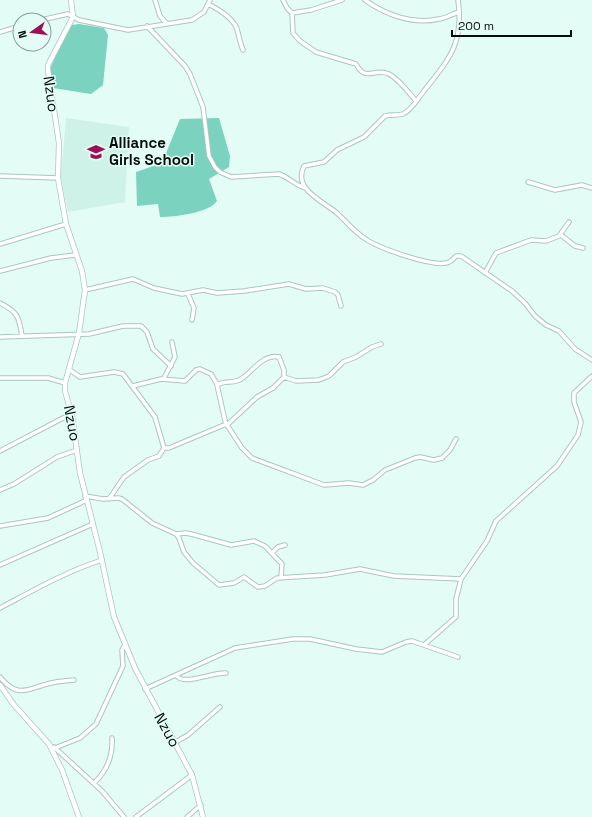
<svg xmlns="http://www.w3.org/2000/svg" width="592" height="817" viewBox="0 0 592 817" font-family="'Space Grotesk',sans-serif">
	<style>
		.built { fill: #cef1e8 }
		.forest { fill: #7ad2bf }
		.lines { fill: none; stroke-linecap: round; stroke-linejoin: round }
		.minor-casing { stroke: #acc6bf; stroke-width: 5.5 }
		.tertiary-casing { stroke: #acc6bf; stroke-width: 6 }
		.minor { stroke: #fff; stroke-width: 3.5 }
		.tertiary { stroke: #fff; stroke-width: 4.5 }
		.labels { text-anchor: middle; stroke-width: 3; stroke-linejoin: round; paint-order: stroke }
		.street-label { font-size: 15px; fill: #050d0b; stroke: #e3fdf6 }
		.poi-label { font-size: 15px; font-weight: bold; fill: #050d0b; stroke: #e3fdf6; text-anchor: start }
	</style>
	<rect width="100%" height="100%" fill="#e3fdf6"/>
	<!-- built -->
	<path class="built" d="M66 118 129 127 125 202 68 212 61 178Z"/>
	<!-- forest -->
	<path class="forest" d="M79 24 104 28 108 35 103 85 91 94 53 88 50 69 66 33 72 25Z
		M219 118 230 156 229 167 209 179 217 201C209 213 175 217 160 217L158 204 137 206 136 172 162 163 180 119Z"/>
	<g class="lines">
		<!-- minor casing -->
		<g class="minor-casing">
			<path id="minor" d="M155 0 160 16 167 24
				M283 0 287 8 292 13 311 10 342 0
				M365 0C386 15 413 25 439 19 446 18 452 14 459 12
				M458 0C464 44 449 59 424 91 418 98 412 110 403 114 397 116 391 114 385 116L364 137 337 150 324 162 304 166C292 190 325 202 338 214 348 223 354 232 367 240 380 248 436 269 449 262 452 261 454 258 456 256H461L512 291 525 303 535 316 546 325 559 331 575 349 592 360
				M208 4C218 9 233 18 237 29 239 36 240 43 243 50
				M292 13 293 33 300 41 316 52 356 64C366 83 374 67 389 74 399 79 408 92 416 101
				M41 20 68 14 79 20 128 30 192 20 204 12 210 0
				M147 26 185 66 190 74 203 107 209 156 215 167 220 172 231 177 279 174C289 177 295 186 306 188
				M0 32 20 26
				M0 176 58 178
				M528 182 555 190 582 185 592 188
				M561 235 575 246 583 248
				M0 244 66 224
				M0 271 51 258 75 255
				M485 273 496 253 531 240 546 241 559 236 569 222
				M85 290 133 279 154 288 182 294 203 290 217 293 244 291 289 284 306 289 323 288 335 292 338 295 341 306
				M188 294 194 308 192 320
				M0 303C18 312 19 317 22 336
				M0 337 89 334 123 326H141L147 332 153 349 171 366
				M70 370 80 377 114 372 123 374 155 417 164 448H169L224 425H227L242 448 252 458 324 485 349 483 363 485 373 480 385 470 415 458 420 457 434 460 442 458 450 450 456 439
				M284 377 296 381 319 380 329 376 343 362 356 357 372 347 381 344
				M0 378H48L65 383
				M164 378 175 357 172 342
				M133 386 161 379 185 381 196 370 200 369 211 374 217 384
				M226 425 217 385C224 380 234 384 241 379 252 372 264 353 279 357L284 370V377L273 388 257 397 227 425
				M0 451 63 418 72 416
				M0 490 14 484 57 457 77 450
				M85 496 103 499 118 498 122 499 152 523 176 534 179 538 184 552 193 563 219 585 234 583 244 577 258 587 265 586 277 578 325 575 360 569 394 576 461 579
				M109 499 124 477 148 460 159 456 164 448
				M0 526 48 518 87 500
				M176 534 186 533 195 535 231 545 254 541 265 546 282 564 281 578
				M272 553 278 547 285 545
				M0 565 93 524
				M0 608C34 590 65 572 102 560
				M425 644 456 617V599L461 579 487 541 496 521 557 466 578 435 581 422 574 402V393L592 376
				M177 676C184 686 213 672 226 673
				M0 677C19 700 28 688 51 683 59 681 66 681 74 680
				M145 689 235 648 293 639H310L356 649 382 652 406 642 412 641 458 657
				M174 743 188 735 220 707
				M54 747 102 791 124 817
				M55 748 80 738 96 724 123 666 122 650 125 645
				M94 783C107 771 113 757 112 738
				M136 817 192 775
				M187 817 201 805"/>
		</g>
		<!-- tertiary casing -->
		<g class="tertiary-casing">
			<path id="tertiary" d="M71 0 73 17 48 65V70L59 143 58 178 66 224 82 271 85 290 79 333 65 383V391L72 416 80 473 100 552 114 617 135 668 192 775 203 817
				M0 685 14 705 49 744 62 770 79 817"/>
		</g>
		<!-- minor -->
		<use href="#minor" class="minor"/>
		<!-- tertiary -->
		<use href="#tertiary" class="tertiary"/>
	</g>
	<!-- icons -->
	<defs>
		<g id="school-bare" transform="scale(1.38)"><path d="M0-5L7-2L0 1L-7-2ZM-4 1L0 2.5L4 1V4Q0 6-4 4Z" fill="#9f0e57" stroke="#e3fdf6" stroke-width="2.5" paint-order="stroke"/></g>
	</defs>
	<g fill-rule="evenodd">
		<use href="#school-bare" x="96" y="152"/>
	</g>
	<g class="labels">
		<!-- street labels -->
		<g class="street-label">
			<text transform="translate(51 94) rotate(82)" y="5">Nzuo</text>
			<text transform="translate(72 423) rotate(79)" y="5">Nzuo</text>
			<text transform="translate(167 730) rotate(61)" y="5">Nzuo</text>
		</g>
		<!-- poi labels -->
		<g class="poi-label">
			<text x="109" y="148">Alliance<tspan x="109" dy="17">Girls School</tspan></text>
		</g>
	</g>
	<!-- north arrow -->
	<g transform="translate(32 32) rotate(256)"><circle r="19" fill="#e3fdf6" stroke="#8a9d98"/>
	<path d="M0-3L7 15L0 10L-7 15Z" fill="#9f0e57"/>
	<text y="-6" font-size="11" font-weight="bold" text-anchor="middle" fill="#050d0b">N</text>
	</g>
	<!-- scale -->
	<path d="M452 30v6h119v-6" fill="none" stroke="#050d0b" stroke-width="2"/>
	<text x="458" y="30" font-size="12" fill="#050d0b" stroke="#e3fdf6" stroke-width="3" paint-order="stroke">200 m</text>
</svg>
